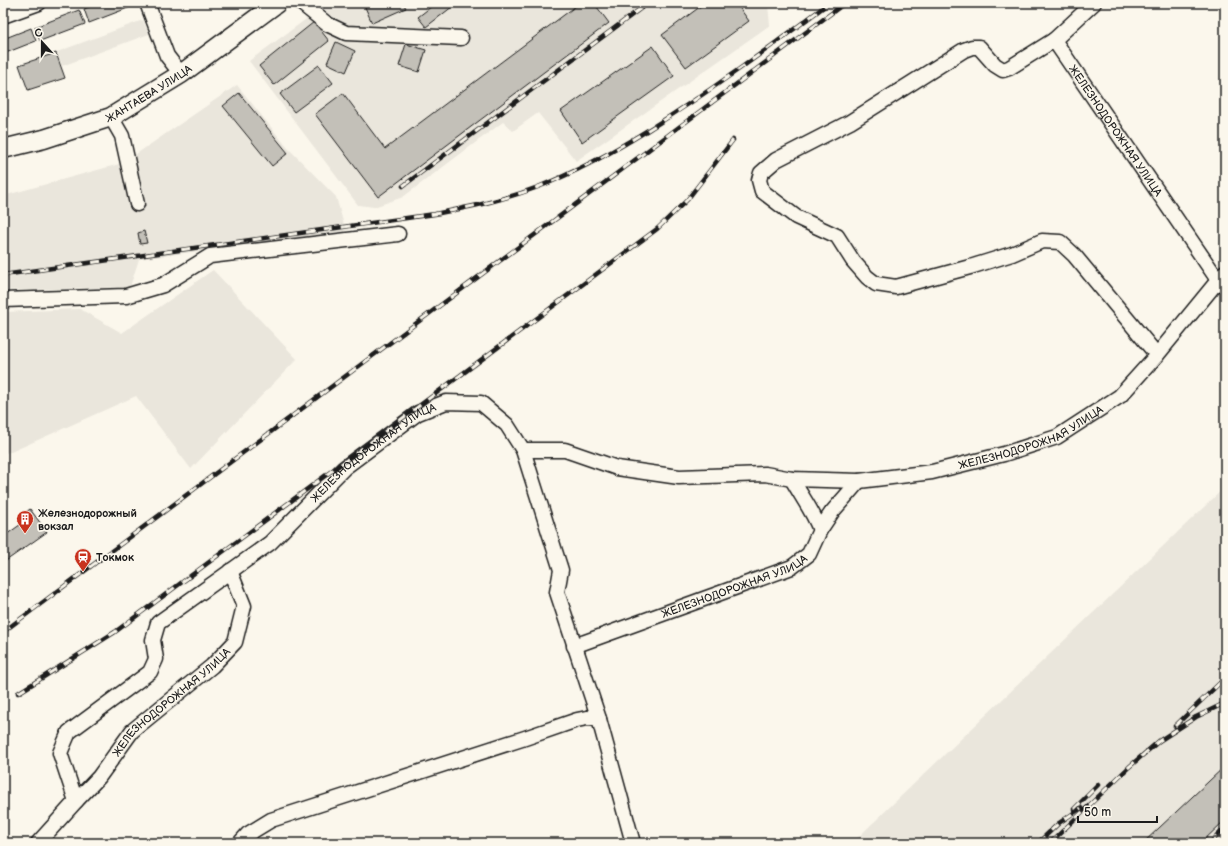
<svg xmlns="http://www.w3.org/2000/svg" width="1228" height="846" viewBox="0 0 1228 846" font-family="'Balsamiq Sans',sans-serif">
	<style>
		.built { fill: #eae6dc }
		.building { fill: #c3c0b8; stroke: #1c1c1c }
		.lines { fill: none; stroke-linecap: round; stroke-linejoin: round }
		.minor-casing { stroke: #1c1c1c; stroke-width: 17 }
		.major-casing { stroke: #1c1c1c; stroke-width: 21 }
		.minor { stroke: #fbf7ec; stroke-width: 14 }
		.major { stroke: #fbf7ec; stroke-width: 18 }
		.rail-casing { stroke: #1c1c1c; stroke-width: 4.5 }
		.rail { stroke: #fbf7ec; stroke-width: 3; stroke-dasharray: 9; stroke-linecap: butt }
		.labels { text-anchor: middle; stroke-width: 3.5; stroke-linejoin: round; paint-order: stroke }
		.street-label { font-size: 11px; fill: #1c1c1c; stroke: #fbf7ec }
		.poi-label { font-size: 11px; font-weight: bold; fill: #1c1c1c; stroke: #fbf7ec; text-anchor: start }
	</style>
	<rect width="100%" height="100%" fill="#fbf7ec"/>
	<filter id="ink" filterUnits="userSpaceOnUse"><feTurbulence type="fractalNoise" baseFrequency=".025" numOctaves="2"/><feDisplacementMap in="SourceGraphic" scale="8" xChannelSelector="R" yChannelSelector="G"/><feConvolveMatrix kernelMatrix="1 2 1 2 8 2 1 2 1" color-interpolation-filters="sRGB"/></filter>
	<g filter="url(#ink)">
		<!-- built -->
		<path class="built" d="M328 3H771L768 5 770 25 576 161 538 113 513 131 503 122 403 197 374 207 358 205 249 61Z
			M143 20 149 34 62 66 57 52Z
			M237 85 287 147 336 197 346 232 139 259 130 287 3 291V196L123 163Z
			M213 270 297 359 191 469 136 396 11 452 3 453V312L80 309 122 333Z
			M1225 487V843H852Z"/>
		<!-- building -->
		<path class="building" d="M99 3H132L133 6 89 23 84 9Z
			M376 3H403L406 8 372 23 365 7Z
			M436 3H457L426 27 418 17Z
			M580 3H594L609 23 378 197 315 114 343 93 385 149Z
			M705 3H736L749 21 686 67 662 35Z
			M79 10 85 24 40 41 35 27Z
			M314 22 329 41 274 85 259 66Z
			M31 28 36 41 3 54V39Z
			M336 42 355 51 346 72 327 63Z
			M406 44 426 50 419 72 399 66Z
			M653 46 674 76 582 142 561 111Z
			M56 53 65 78 28 90 19 65Z
			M319 65 333 83 294 112 280 94Z
			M239 93 288 153 272 166 223 106Z
			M144 231 147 243 140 244 138 233Z
			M30 509 47 532 3 563V537L24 522 20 517Z
			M1225 766V820L1201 843H1143Z"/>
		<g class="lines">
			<!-- minor casing -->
			<g class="minor-casing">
				<g id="minor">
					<path d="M147 3 167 56 181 74"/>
					<path d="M301 3 327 24 346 33 461 38"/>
					<path id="s1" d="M1094 3 1054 40 1218 280"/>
					<path d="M3 16 39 3"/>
					<path d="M1054 40 1009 68 1003 70 995 65 979 47H972L964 50 850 122 776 160 761 173 759 180 762 191 796 217 837 236 853 261 867 277 876 284 896 287 970 267 1012 254 1042 241 1060 242 1074 255 1157 355"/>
					<path d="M111 117 122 136 137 204"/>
					<path d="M3 300 126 296 163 285 210 256 398 234"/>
					<path id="s2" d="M523 450H565L617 468 679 477 765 474 792 479 859 481 932 472 1004 454 1057 437 1120 396 1157 355 1225 272"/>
					<path d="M792 479C801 496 813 511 820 530"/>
					<path id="s3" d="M574 646 792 567 809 554 820 530 832 512 859 481"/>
					<path id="s4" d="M76 801 99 777 132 731 212 666 235 642 244 606 230 571"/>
					<path id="s5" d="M38 843 76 801 60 753 69 732 150 672 156 659 153 640 158 623 270 543 344 468 418 413 446 402 481 403 507 425 523 450 561 570 557 592 599 719 633 843"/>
					<path d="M240 843 248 834 271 820 525 738 577 720 587 718 599 719"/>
				</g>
			</g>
			<!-- major casing -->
			<g class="major-casing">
				<g id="major">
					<path id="s6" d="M3 149 44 139 111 117 181 74 277 3"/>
				</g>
			</g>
			<!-- minor -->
			<use href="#minor" class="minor"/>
			<!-- major -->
			<use href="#major" class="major"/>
			<!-- rail casing -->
			<g class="rail-casing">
				<path id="rail" d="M403 186 648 3
					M3 275 435 214C470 207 504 200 538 187 576 172 613 152 648 130 711 91 769 48 829 3
					M3 632 845 3
					M18 693 115 632 657 229 687 200 733 140
					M3 724 4 723
					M1175 726 1225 678
					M1074 809 1098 785
					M1038 843 1059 823 1081 808
					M1050 843 1129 767 1159 741 1196 717 1225 703
					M1210 843 1225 828
					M1222 843 1225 841"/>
			</g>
			<!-- rail -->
			<use href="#rail" class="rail"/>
		</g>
	</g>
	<!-- icons -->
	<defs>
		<g id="building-pin" transform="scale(0.9)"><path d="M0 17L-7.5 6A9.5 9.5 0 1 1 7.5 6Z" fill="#c8321e" stroke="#fbf7ec"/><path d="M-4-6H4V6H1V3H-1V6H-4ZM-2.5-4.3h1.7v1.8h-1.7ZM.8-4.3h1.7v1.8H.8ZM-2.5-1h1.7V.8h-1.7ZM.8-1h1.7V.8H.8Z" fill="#fff"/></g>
		<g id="station-pin" transform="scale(0.9)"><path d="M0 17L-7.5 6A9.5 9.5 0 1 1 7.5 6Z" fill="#c8321e" stroke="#fbf7ec"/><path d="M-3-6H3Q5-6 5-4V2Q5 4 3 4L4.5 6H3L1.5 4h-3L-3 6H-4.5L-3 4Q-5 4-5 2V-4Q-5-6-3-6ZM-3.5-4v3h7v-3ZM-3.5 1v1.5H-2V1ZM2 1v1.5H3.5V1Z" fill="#fff"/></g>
	</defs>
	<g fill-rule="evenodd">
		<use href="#building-pin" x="25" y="519"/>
		<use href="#station-pin" x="83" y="557"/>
	</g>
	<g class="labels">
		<!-- street labels -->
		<g class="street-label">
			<text dy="4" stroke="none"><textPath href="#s6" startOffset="157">ЖАНТАЕВА УЛИЦА</textPath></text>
			<text dy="4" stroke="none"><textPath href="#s1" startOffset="164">ЖЕЛЕЗНОДОРОЖНАЯ УЛИЦА</textPath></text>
			<text dy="4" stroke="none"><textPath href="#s2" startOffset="519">ЖЕЛЕЗНОДОРОЖНАЯ УЛИЦА</textPath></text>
			<text dy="4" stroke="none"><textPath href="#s5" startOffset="558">ЖЕЛЕЗНОДОРОЖНАЯ УЛИЦА</textPath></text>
			<text dy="4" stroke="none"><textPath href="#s3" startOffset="171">ЖЕЛЕЗНОДОРОЖНАЯ УЛИЦА</textPath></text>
			<text dy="4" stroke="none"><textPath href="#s4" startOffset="138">ЖЕЛЕЗНОДОРОЖНАЯ УЛИЦА</textPath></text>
		</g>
		<!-- poi labels -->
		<g class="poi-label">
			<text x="38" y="517">Железнодорожный<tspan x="38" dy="13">вокзал</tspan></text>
			<text x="96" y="561">Токмок</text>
		</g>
	</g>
	<!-- margin -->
	<rect width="1228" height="846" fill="none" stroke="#fbf7ec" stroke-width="16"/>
	<rect x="8" y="8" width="1212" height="830" fill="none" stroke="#1c1c1c" stroke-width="1.5" filter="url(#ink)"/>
	<!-- north arrow -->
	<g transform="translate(42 42) rotate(339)" stroke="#fbf7ec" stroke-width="3" paint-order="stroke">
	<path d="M0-3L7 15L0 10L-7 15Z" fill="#1c1c1c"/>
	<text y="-6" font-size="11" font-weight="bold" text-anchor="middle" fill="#1c1c1c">С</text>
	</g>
	<!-- scale -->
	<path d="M1078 816v6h79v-6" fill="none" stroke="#1c1c1c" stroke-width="2"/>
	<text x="1084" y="816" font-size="12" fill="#1c1c1c" stroke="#fbf7ec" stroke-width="3" paint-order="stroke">50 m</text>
</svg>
